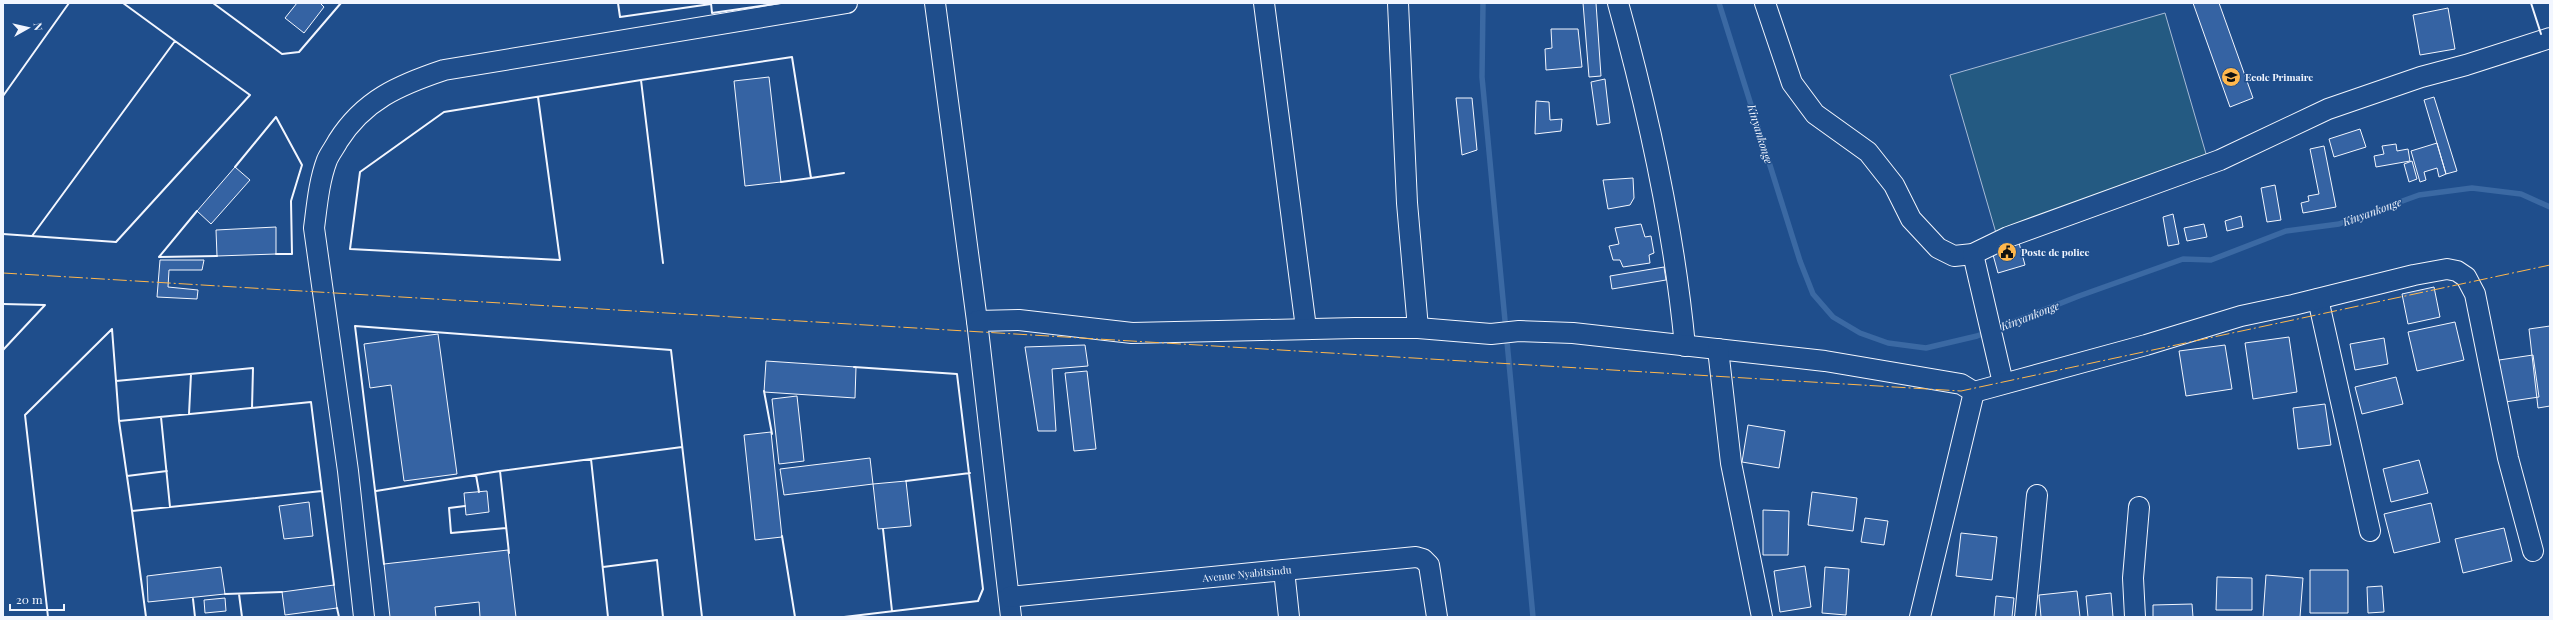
<svg xmlns="http://www.w3.org/2000/svg" width="2553" height="620" viewBox="0 0 2553 620" font-family="'Playfair Display',serif">
	<style>
		.green { fill: #245a82; stroke: #a8bbd7 }
		.lines { fill: none; stroke-linecap: round; stroke-linejoin: round }
		.stream { stroke: #3b69a3; stroke-width: 5.5 }
		.building { fill: #3563a3; stroke: #f2f6ff }
		.minor-casing { stroke: #f2f6ff; stroke-width: 22 }
		.minor { stroke: #1f4e8c; stroke-width: 20 }
		.wall { stroke: #f2f6ff; stroke-width: 2 }
		.power { stroke: #ffb74d; stroke-width: 1; stroke-dasharray: 14 3 2 3; stroke-linecap: butt }
		.labels { text-anchor: middle; stroke-width: 3; stroke-linejoin: round; paint-order: stroke }
		.poi-label { font-size: 10px; font-weight: bold; fill: #f2f6ff; stroke: #1f4e8c; text-anchor: start }
		.street-label { font-size: 10px; fill: #f2f6ff; stroke: #1f4e8c }
		.water-label { font-size: 11px; font-style: italic; fill: #f2f6ff; stroke: #1f4e8c }
	</style>
	<rect width="100%" height="100%" fill="#1f4e8c"/>
	<!-- green -->
	<path class="green" d="M2165 13 2211 171 1996 233 1950 75Z"/>
	<g class="lines">
		<!-- stream -->
		<path class="stream" d="M1483 3 1482 77 1533 617
			M1719 3 1800 261 1813 294 1833 317 1860 333 1888 343 1926 348 1977 336 2079 296 2183 259 2211 260 2286 231 2339 224 2419 195 2472 188 2521 194 2550 207"/>
	</g>
	<!-- building -->
	<path class="building" d="M297 3H320L324 7 304 33 285 18Z
		M1583 3H1596L1601 76 1589 77Z
		M2193 3H2219L2253 98 2230 107Z
		M2448 8 2455 49 2420 55 2413 15Z
		M1551 29H1578L1582 67 1546 70 1545 49 1552 48Z
		M769 77 781 182 745 186 734 81Z
		M1605 79 1610 123 1597 125 1591 82Z
		M2434 97 2457 171 2446 174 2424 100Z
		M1456 98H1472L1477 150 1462 155Z
		M1536 101 1549 102 1550 120 1562 119 1561 131 1535 134Z
		M2360 129 2366 147 2334 157 2329 139Z
		M2437 143 2446 174 2439 177 2437 168 2424 172 2426 180 2420 182 2411 151Z
		M2396 144 2397 151 2408 149 2410 161 2376 167 2374 156 2384 154 2382 146Z
		M2324 146 2336 207 2303 213 2301 203 2309 201 2308 196 2319 194 2310 149Z
		M2412 161 2417 179 2409 182 2404 164Z
		M235 167 250 180 211 224 197 211Z
		M1633 178 1634 198 1630 205 1608 209 1603 180Z
		M2275 185 2281 220 2267 222 2261 188Z
		M2173 214 2179 244 2168 246 2163 217Z
		M2241 216 2243 227 2227 231 2225 221Z
		M1641 224 1645 237 1651 236 1654 253 1649 255 1650 263 1623 267 1620 260H1613L1609 246 1619 244 1615 228Z
		M2204 224 2207 237 2187 241 2184 228Z
		M276 227V254L217 256 216 230Z
		M2019 243 2025 265 1998 273 1992 251Z
		M160 260H204L202 270H169L168 287 198 290 197 299 157 297Z
		M1664 267 1666 280 1612 289 1610 276Z
		M2434 287 2440 317 2408 324 2402 294Z
		M2455 322 2464 360 2417 371 2408 332Z
		M2550 326V406L2538 408 2529 329Z
		M438 334 457 474 404 481 391 385 370 388 364 344Z
		M2289 337 2297 392 2253 399 2245 343Z
		M2384 338 2388 364 2355 370 2350 344Z
		M1085 345 1088 366 1052 369 1056 431H1038L1025 347Z
		M2225 345 2232 389 2186 396 2179 351Z
		M2533 355 2539 397 2505 402 2499 360Z
		M766 361 856 367 855 398 764 392Z
		M1087 371 1096 449 1074 451 1065 373Z
		M2396 377 2403 404 2362 414 2355 387Z
		M797 396 804 461 779 464 772 399Z
		M2325 404 2331 445 2298 449 2293 408Z
		M1748 425 1785 431 1779 468 1742 462Z
		M771 432 782 537 755 540 744 435Z
		M870 458 873 484 784 495 780 469Z
		M2419 460 2428 493 2391 502 2383 469Z
		M906 481 911 526 878 529 873 484Z
		M487 491 489 512 466 515 464 493Z
		M1812 492 1857 498 1853 531 1808 525Z
		M309 502 313 536 284 539 279 506Z
		M2431 503 2440 542 2394 553 2384 514Z
		M1763 510 1789 511 1788 555H1763Z
		M1865 518 1888 521 1884 545 1861 542Z
		M2504 528 2512 561 2463 573 2455 539Z
		M1961 533 1997 537 1992 580 1956 576Z
		M508 550 516 617H480L479 602 435 607 436 617H390L384 564Z
		M1805 566 1811 607 1780 612 1774 571Z
		M221 567 225 594 148 602 147 576Z
		M1825 567 1849 569 1846 615 1822 613Z
		M2310 570H2348V613H2310Z
		M2266 575 2303 578 2300 617H2263Z
		M2217 577 2252 578V610H2216Z
		M334 585 337 608 285 615 282 592Z
		M2382 586 2384 612 2368 613 2367 587Z
		M2077 591 2080 617H2041L2039 595Z
		M2111 593 2113 617H2088L2086 596Z
		M1996 596 2014 598 2012 617H1994Z
		M225 598 226 611 205 613 204 600Z
		M2192 604 2193 617H2153V605Z"/>
	<g class="lines">
		<!-- minor casing -->
		<g class="minor-casing">
			<g id="minor">
				<path d="M935 3 977 321 1011 617"/>
				<path d="M1264 3 1306 328"/>
				<path d="M1398 3 1407 203 1418 328"/>
				<path d="M1618 3C1649 115 1674 230 1685 346"/>
				<path d="M1765 3 1792 83 1815 114 1868 152 1894 185 1911 219 1938 248 1954 256 1973 254 2008 237 2220 160 2328 109 2421 77 2466 65 2550 38"/>
				<path d="M1973 254 2003 383"/>
				<path d="M2318 299 2370 531"/>
				<path d="M977 321 1019 320 1132 333 1355 328H1418L1491 334 1519 331 1573 333 1825 361 1961 384 1974 392 2146 345 2241 316 2293 305 2414 275 2447 269 2457 271 2466 277 2475 294 2508 458 2533 551"/>
				<path d="M1718 349 1731 463 1762 617"/>
				<path d="M1284 570 1289 617"/>
				<path id="s1" d="M1009 597 1416 557 1423 559 1429 565 1437 617"/>
				<path d="M364 617 348 471 314 228C317 205 319 181 327 160 330 153 335 147 338 141 364 100 399 85 444 70L847 3"/>
				<path d="M1920 617 1974 392"/>
				<path d="M2025 617 2037 495"/>
				<path d="M2135 617 2133 578 2139 507"/>
			</g>
		</g>
		<!-- minor -->
		<use href="#minor" class="minor"/>
		<!-- wall -->
		<path class="wall" d="M108 3H109
			M213 3 282 54 299 52 341 3
			M618 3 620 17 711 4
			M711 3 712 13 781 3
			M2531 3 2541 34
			M3 96 69 3
			M538 97 560 260 350 249 360 172 444 112 641 80
			M235 167 276 117 302 165 291 201 292 254H276
			M811 178 844 173
			M197 211 159 257 217 256
			M3 234 116 242 250 95 175 41
			M32 236 175 41 123 3
			M663 263 641 80 792 57 811 178 781 182
			M3 304 45 305 3 350
			M764 391 772 434
			M189 414 191 374
			M161 417 170 507
			M119 421 116 381 253 368 252 408
			M591 459 608 617
			M500 471 509 553
			M476 475 479 492
			M127 476 167 471
			M906 481 970 473
			M376 491 500 471 682 447
			M465 506 449 508 451 533 506 528
			M132 511 119 421 311 402 322 491
			M883 529 892 611
			M782 536 795 617
			M384 564 355 326 671 350 702 617
			M603 567 657 560 663 617
			M225 594 282 592
			M239 594 242 617
			M193 599 195 617
			M337 608 339 617
			M48 617 25 415 112 329 116 381
			M146 617 132 511 322 491 334 585
			M844 617 978 601 983 589 957 374 854 367"/>
		<!-- power -->
		<path class="power" d="M3 273 1961 391 2550 265"/>
	</g>
	<!-- icons -->
	<defs>
		<g id="school-disc" transform="scale(1)"><circle r="9.5" fill="#ffb74d" stroke="#1f4e8c"/><path d="M0-5L7-2L0 1L-7-2ZM-4 1L0 2.5L4 1V4Q0 6-4 4Z" fill="#111"/></g>
		<g id="civic-disc" transform="scale(1)"><circle r="9.5" fill="#ffb74d" stroke="#1f4e8c"/><path d="M-.6-6.5H3V-4.5H.6V-3L4-1V1h2V6H-6V1h2V-1L-.6-3ZM-1.2 2.5V6h2.4V2.5Z" fill="#111"/></g>
	</defs>
	<g fill-rule="evenodd">
		<use href="#school-disc" x="2231" y="77"/>
		<use href="#civic-disc" x="2007" y="252"/>
	</g>
	<g class="labels">
		<!-- poi labels -->
		<g class="poi-label">
			<text x="2245" y="81">Ecole Primaire</text>
			<text x="2021" y="256">Poste de police</text>
		</g>
		<!-- street labels -->
		<g class="street-label">
			<text dy="4" stroke="none"><textPath href="#s1" startOffset="239">Avenue Nyabitsindu</textPath></text>
		</g>
		<!-- water labels -->
		<g class="water-label">
			<text transform="translate(1760 134) rotate(73)" y="4">Kinyankonge</text>
			<text transform="translate(2372 212) rotate(-20)" y="4">Kinyankonge</text>
			<text transform="translate(2030 316) rotate(-21)" y="4">Kinyankonge</text>
		</g>
	</g>
	<!-- border -->
	<rect width="2553" height="620" fill="none" stroke="#f2f6ff" stroke-width="8"/>
	<!-- north arrow -->
	<g transform="translate(28 28) rotate(82)" stroke="#1f4e8c" stroke-width="3" paint-order="stroke">
	<path d="M0-3L7 15L0 10L-7 15Z" fill="#f2f6ff"/>
	<text y="-6" font-size="11" font-weight="bold" text-anchor="middle" fill="#f2f6ff">N</text>
	</g>
	<!-- scale -->
	<path d="M10 604v6h54v-6" fill="none" stroke="#f2f6ff" stroke-width="2"/>
	<text x="16" y="604" font-size="12" fill="#f2f6ff" stroke="#1f4e8c" stroke-width="3" paint-order="stroke">20 m</text>
</svg>
